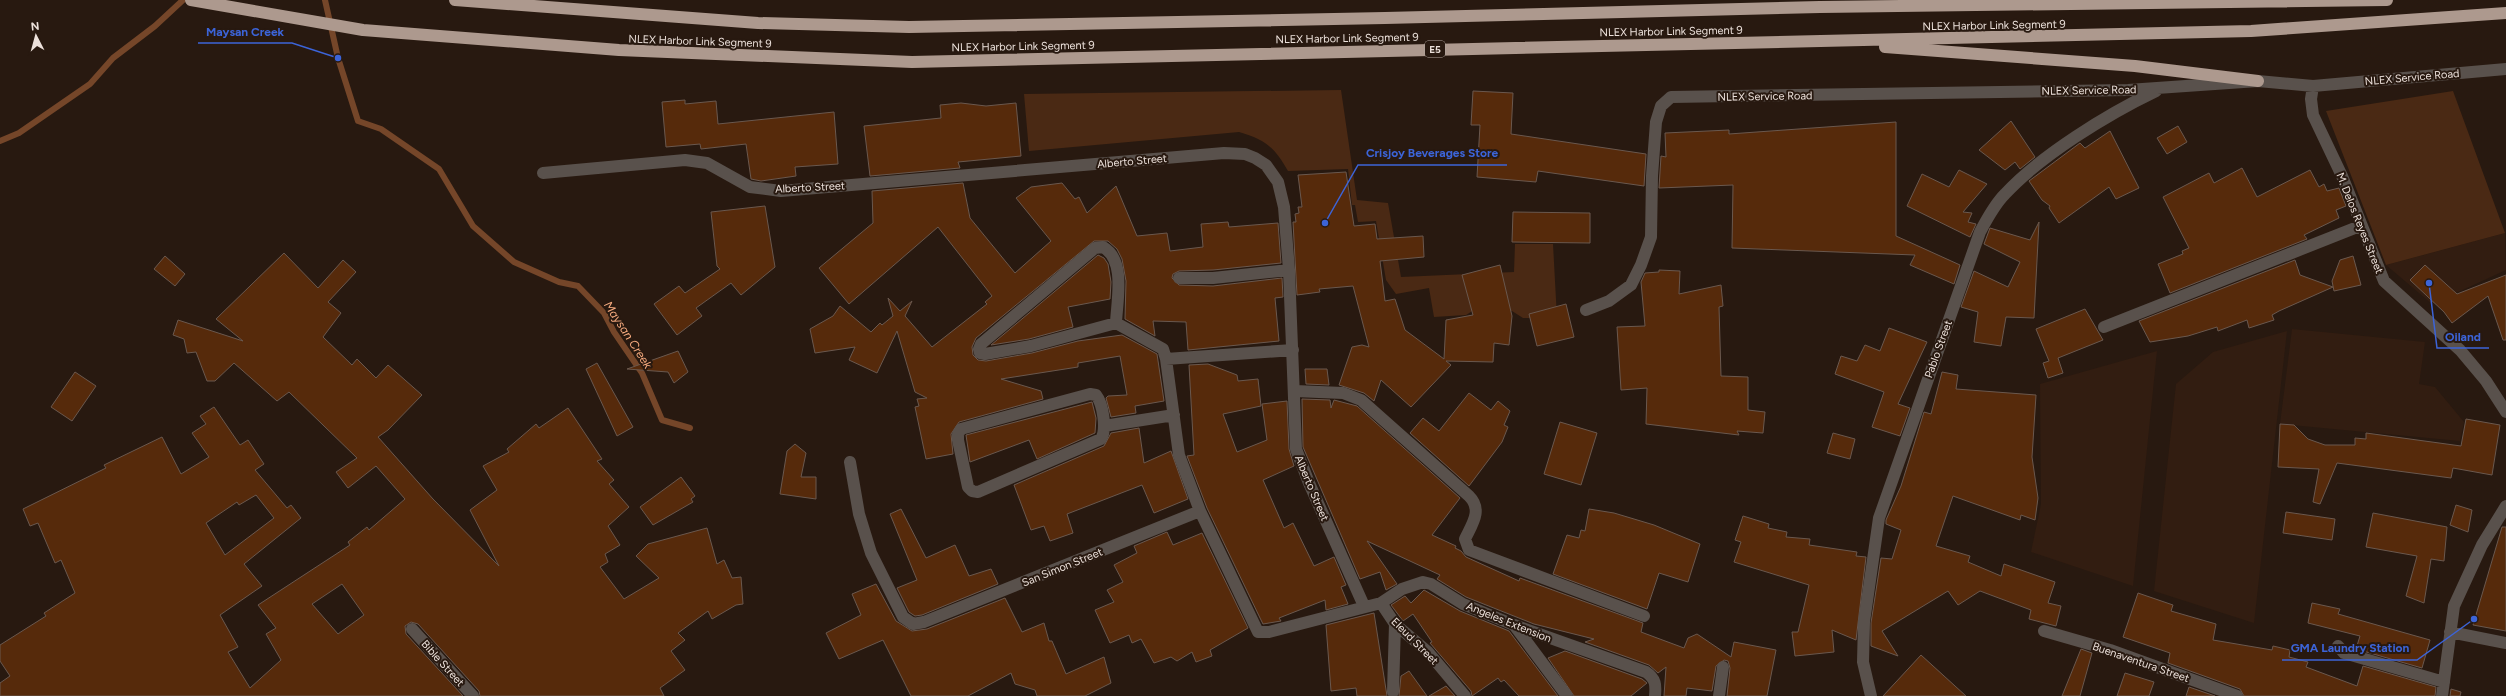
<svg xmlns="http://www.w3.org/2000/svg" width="2506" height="696" viewBox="0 0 2506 696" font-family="Figtree,sans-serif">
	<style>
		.built { fill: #321d11 }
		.green { fill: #4a2914 }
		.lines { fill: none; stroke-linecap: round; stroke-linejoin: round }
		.stream { stroke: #754629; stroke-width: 6 }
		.building { fill: #562a0b; stroke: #6a584e; fill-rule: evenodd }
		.minor { stroke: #59514c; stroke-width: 12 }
		.highway { stroke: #ad998e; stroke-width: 12 }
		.labels { text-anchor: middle; stroke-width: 4; stroke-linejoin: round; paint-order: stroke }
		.shield { fill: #281910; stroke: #b1a59e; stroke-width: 1 }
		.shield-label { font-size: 10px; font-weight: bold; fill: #ece1db }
		.street-label { font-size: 11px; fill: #ece1db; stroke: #281910 }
		.water-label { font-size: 12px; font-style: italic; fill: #f7ab7f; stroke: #281910 }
		.leader { fill: none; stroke: #3c64d8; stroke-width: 1.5 }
		.callout-dot { fill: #3c64d8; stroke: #281910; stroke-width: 1.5 }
		.callout-label { font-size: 12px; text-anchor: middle; font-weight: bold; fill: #3c64d8; stroke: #281910; stroke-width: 4; stroke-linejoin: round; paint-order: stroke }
	</style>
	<rect width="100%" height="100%" fill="#281910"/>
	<!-- built -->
	<path class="built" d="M2505 233 2506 270 2432 304 2386 265Z
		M2292 329 2425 342 2419 384 2435 387 2464 422 2460 441 2280 424Z
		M2287 331 2254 623 2154 591 2176 384 2213 352Z
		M2157 351 2133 586 2031 552 2041 504 2040 384Z"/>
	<!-- green -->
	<path class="green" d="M1341 90 1357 200 1388 203 1401 277 1514 272 1515 244H1553L1557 318H1523L1512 311 1474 310 1466 315 1434 317 1429 288 1396 294 1386 280 1376 221 1358 222 1355 205H1352L1348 169 1288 171C1274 147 1266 140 1239 132L1029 151 1024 94Z
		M2453 91 2505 233 2386 265 2326 111Z"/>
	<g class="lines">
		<!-- stream -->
		<path class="stream" d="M325 0 338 58 358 121 381 129 439 169 473 226 514 262 559 282 578 286 604 313 614 332 642 373 662 420 690 428
			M0 141 19 133 90 84 113 58 155 26 183 0"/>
	</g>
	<!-- building -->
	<path class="building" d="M1473 91 1513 93 1511 134 1646 154 1644 186 1538 171 1536 182 1477 177 1480 125H1471Z
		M685 100V104L716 101 718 124 834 112 838 164 795 167 796 176 761 181 751 179 746 144 701 149 700 144 666 147 662 102Z
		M961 103 986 106 1016 103 1021 156 958 162 960 168 870 176 864 126 941 118 940 105Z
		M2011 121 2035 157 2020 169 2015 162 2005 170 1979 150Z
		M1896 122V236L1960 265 1954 284 1910 265 1915 255 1732 248 1733 185 1659 188 1661 156 1666 157 1665 133 1729 130V134Z
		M2178 126 2187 142 2167 154 2157 138Z
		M2110 131 2139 188 2116 199 2109 187 2059 223 2049 208 2050 206 2042 200 2029 181 2080 143 2085 148Z
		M2242 168 2257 197 2310 170 2319 187 2324 184 2327 191 2339 188 2346 206 2336 210 2339 218 2304 235 2307 239 2170 293 2158 264 2183 254 2182 251 2189 248 2163 197 2209 173 2214 183Z
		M1959 170 1987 184 1963 212 1972 213 1968 222 1976 224 1970 237 1907 206 1922 174 1949 187Z
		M1346 172 1354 226 1375 224 1377 239 1423 236 1424 257 1380 261 1385 301 1395 299 1405 330 1444 359 1446 320 1473 315 1462 275 1500 265 1512 316 1509 345 1494 343 1493 362 1446 361 1451 365 1411 407 1381 380 1374 401 1364 393 1339 385 1352 347 1362 345 1369 347 1353 286 1319 289 1320 292 1297 295 1293 222H1296L1295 214 1299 213 1298 207H1302L1298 175Z
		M963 183 970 218 1015 273 1051 241 1016 198 1031 187 1062 183 1075 199 1079 197 1087 213 1116 186 1137 236 1167 233 1170 251 1203 247 1201 224 1228 222 1229 227 1278 223 1281 263 1213 270 1179 271 1173 274 1172 278 1179 285 1213 286 1282 278 1283 297 1275 298 1279 341 1188 350 1186 322 1153 321 1155 336 1125 319 1126 281 1122 259 1117 249 1108 241H1094L976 338 972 347 973 355 978 360 986 361 1032 353 1078 341 1122 335 1157 354 1164 401 1135 406 1136 413 1111 417 1106 398 1108 396 1127 395 1120 356 1078 363V367L1001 379 1041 391 1043 399 959 422 951 434 953 454 926 459 915 407 919 406 917 399 927 398 915 392 897 331 877 373 849 360 855 347 815 353 810 329 833 316 840 306 871 332 880 323 882 325 893 316 888 298 900 311 912 301 905 316 932 347 987 304 985 302 992 296 938 227 849 304 819 268 873 223 872 191Z
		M765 206 775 267 741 295 731 283 696 308 702 316 677 335 654 304 679 286 685 293 720 269 717 266 711 212Z
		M1513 212 1590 213V243L1512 242Z
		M2039 222 2034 318 2006 317 2001 346 1974 342 1978 312 1961 307 1974 271 2008 287 2020 262 1984 244 1990 228 2030 240Z
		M284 253 318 288 343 260 356 272 328 302 341 313 323 337 352 365 357 359 376 378 388 365 422 395 388 430 378 437 433 499 499 566 470 510 497 490 483 466 509 452 507 449 536 424 539 428 568 408 602 459 597 461 614 480 609 484 629 507 608 526 620 545 605 554 608 562 600 567 624 599 659 578 636 556 648 544 707 528 717 564 724 560 732 578 741 577 743 604 736 605 712 619 708 611 678 633 685 640 671 651 685 670 660 688 664 696H480L479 691 418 624 411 622 405 626 406 634 463 696H0V683L10 676 0 661V645L46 616 44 613 75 593 61 560 55 563 38 523 30 526 23 509 106 468 104 465 162 437 181 474 209 457 192 433 206 424 200 416 214 407 240 445 248 440 264 464 255 470 287 508 291 505 301 518 244 564 262 586 220 615 238 647 228 652 250 688 281 660 266 634 276 628 258 605 350 545 348 542 367 527 369 530 405 499 376 466 348 488 336 472 357 458 289 392 277 401 234 363 215 381H207L196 352 187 353 184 339 173 335 178 320 243 341 216 319ZM256 495 274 518 225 555 206 523 237 502 239 505ZM342 584 364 615 338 634 312 604Z
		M1098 255 1104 258 1108 264 1111 282 1110 299 1068 307 1073 327 1029 339 991 345Z
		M165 256 185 274 175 286 154 269Z
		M2353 256 2361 285 2334 291 2332 281 2340 260Z
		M2295 260 2300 275 2333 287 2279 311 2272 315 2274 320 2249 328 2247 320 2218 331 2217 327 2188 336 2150 342 2139 321Z
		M2425 265 2457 294 2506 275V340H2503L2488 296 2452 323 2444 312 2410 280Z
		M1659 270 1680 271 1679 294 1721 285 1723 306 1719 307 1721 376 1748 377V410L1765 412 1763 433 1737 431 1739 435 1646 424 1647 388 1621 390 1617 327 1645 326 1641 282 1645 273 1659 272Z
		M1566 304 1574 337 1537 346 1529 314Z
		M2085 309 2103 340 2058 358 2063 373 2048 378 2043 363 2049 361 2036 329Z
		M1889 328 1927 342 1898 404 1910 408 1900 436 1872 427 1884 392 1835 374 1841 356 1857 361 1865 345 1880 351Z
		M678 351 688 372 674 383 668 372 627 369Z
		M597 363 633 427 617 436 586 369Z
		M1208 364 1237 375 1238 381 1258 379 1261 406 1223 414 1237 452 1267 440 1262 404 1287 401 1289 449 1294 466 1263 480 1284 528 1293 523 1314 566 1334 557 1346 585 1341 587 1348 604 1326 610 1325 600 1279 618 1281 621 1263 624 1261 620 1207 508 1187 456 1194 455 1189 365Z
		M1305 369H1327L1329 385 1306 384Z
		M75 372 96 386 72 421 51 407Z
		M1942 372 1958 375 1956 389 2036 395 2032 457 2038 498 2035 520 2021 515 2020 520 1953 496 1936 546 1970 556 1968 562 2001 576 2004 564 2055 582 2048 603 2061 606 2056 626 2029 619 2031 610 1980 591 1958 605 1948 591 1882 631 1898 656 1871 646V623L1881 558 1892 559 1901 530 1886 524V520L1901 486 1924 412 1931 414Z
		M1469 393 1491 410 1498 401 1510 411 1504 425 1508 427 1502 442 1469 486 1410 433 1423 418 1439 431Z
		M1302 399 1330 400 1331 408 1334 400 1357 406 1460 498 1432 535 1456 546 1455 548 1461 551 1466 557 1519 581 1520 578 1643 623 1641 632 1684 648 1688 638 1697 634 1731 657 1734 642 1776 650 1767 696H1727L1730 668 1728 661 1724 660 1716 666 1712 691 1687 688 1686 696H1664L1666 667 1658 673 1649 665 1585 642 1594 639 1534 624 1466 597 1437 579 1440 575 1367 541 1397 584 1386 590 1380 572 1360 579 1303 447Z
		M1092 402 1096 418 1095 433 1037 459 1029 440 970 462 966 435Z
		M2466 419 2500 425 2492 475 2453 468 2451 478 2337 463 2320 504 2313 502 2319 469 2278 467 2280 424 2294 425 2308 439 2325 445H2355V438L2366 439V433L2461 446Z
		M1560 422 1597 433 1581 485 1544 474Z
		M1139 428 1144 463 1171 451 1188 499 1154 513 1142 485 1067 514 1073 533 1050 541 1044 526 1031 530 1014 485 1104 446 1111 433Z
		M1833 433 1855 439 1850 459 1827 453Z
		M795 444 806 453 801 477H816V499L780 494 787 451Z
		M681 477 695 496 691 499 693 502 653 525 640 507Z
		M2456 505 2472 510 2468 532 2450 525Z
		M901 509 926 558 955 545 969 576 991 569 998 584 922 615 915 616 909 612 897 588 917 580 890 514Z
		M1589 509 1614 513 1654 525 1700 544 1688 582 1659 573 1647 609 1553 574 1567 535 1579 538 1581 530 1585 531Z
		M2286 512 2335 519 2332 540 2283 533Z
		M2373 513 2447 527 2444 561 2431 559 2424 603 2406 596 2417 556 2366 547Z
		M1743 516 1769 524 1768 528 1787 532 1786 537 1810 539 1809 545 1857 552 1856 556 1866 557 1856 640 1832 630 1834 652 1795 656 1792 632H1798L1809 585 1734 562 1741 542 1735 540Z
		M2502 527H2506V631L2473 625Z
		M1167 532 1173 545 1202 533 1248 628 1210 650 1212 656 1196 662 1192 652 1177 661 1171 657 1154 663 1141 639 1132 643 1129 635 1110 643 1095 610 1114 602 1107 590 1123 582 1114 565 1137 553 1134 546Z
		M876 584 896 621 912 631 927 629 1005 598 1022 632 1044 623 1049 641H1052L1066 674 1104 657 1111 683 1085 696H1037L1035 690 1015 684 1011 673 968 696H911L883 640 839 659 826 633 861 615 852 594Z
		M1424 590 1460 611 1509 631 1558 696H1519L1504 680 1501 682 1498 678 1472 696 1471 691 1430 643 1432 642 1413 614 1403 621 1391 605 1405 596 1411 603Z
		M2138 593 2173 605 2171 611 2216 624 2213 640 2272 650 2273 646 2290 650 2289 657 2308 662 2306 667 2357 686 2363 666 2436 687 2435 696H2244L2240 689 2168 663 2170 653 2123 637Z
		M2312 603 2340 609 2338 614 2430 640 2422 668 2356 649 2360 636 2308 623Z
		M1374 613 1387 696H1357L1356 688 1331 691 1326 625Z
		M2081 649 2092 653 2080 696H2062Z
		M1565 651 1642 679 1647 683 1631 696H1574L1548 658Z
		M1921 655 1966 696H1883Z
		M1409 671 1427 696H1399L1401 676Z
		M2125 673 2154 682 2149 696H2117Z
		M1446 686 1455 696H1429Z
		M2189 687 2215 696H2186Z
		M2451 689 2461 692 2460 696H2450Z"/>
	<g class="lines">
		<!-- minor -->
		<path class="minor" d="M2313 86 2311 99 2313 115 2342 176 2384 281 2460 350 2486 381 2506 412
			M543 173 685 160 707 163 750 187 781 191 1224 153 1245 154 1255 158 1266 165 1278 182 1284 207 1289 270 1296 449 1309 483 1364 606
			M1179 278H1213L1289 270
			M1586 310 1609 301 1631 285 1641 265 1651 237 1652 176 1656 122 1661 106 1671 97 2128 90 2258 81 2313 86 2506 69
			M1116 323C1117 300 1126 260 1103 247L1095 248 981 344 979 349 980 353 985 354 1031 346 1116 323 1163 349 1166 359 1179 455 1200 511 1258 632H1269L1381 603 1402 589 1423 582 1431 584 1463 604 1514 625 1646 672C1656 679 1656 685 1655 696
			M2104 327 2360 226
			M1166 359 1293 350
			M1295 391 1343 393 1361 400 1469 496C1483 510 1472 524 1465 539L1469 550 1644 616
			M1090 394 1096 395C1103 404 1107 429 1101 439L978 492 972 491 968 487 958 440V434L961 429Z
			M1104 426 1174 415
			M850 462 859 514 871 553 903 617 913 624 924 622 1200 511
			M1381 603 1395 624 1428 652 1465 696
			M1514 625 1567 696
			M412 629 473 696
			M2044 631 2110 650 2237 696
			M2450 632 2506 643
			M2338 646 2344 653 2444 682
			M1393 692 1395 624
			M1719 696 1723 667
			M1871 696 1863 662 1864 622 1879 518 1980 232C1987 219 1994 205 2005 194 2041 155 2108 114 2156 91
			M2442 696 2454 606 2482 545 2506 506"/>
		<!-- highway -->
		<path class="highway" d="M191 0 363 30 619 50 912 62 2251 31 2506 13
			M455 0 758 23 909 27 1385 18 1820 7 2387 0
			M1885 47 2135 66 2258 81"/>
	</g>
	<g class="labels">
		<!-- shield labels -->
		<rect class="shield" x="1425" y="41" width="20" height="16" rx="3"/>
		<g class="shield-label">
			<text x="1435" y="53">E5</text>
		</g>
		<!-- street labels -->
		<g class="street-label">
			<text transform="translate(1994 25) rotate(-1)" y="4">NLEX Harbor Link Segment 9</text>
			<text transform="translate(1671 31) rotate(-1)" y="4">NLEX Harbor Link Segment 9</text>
			<text transform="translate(1347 38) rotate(-1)" y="4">NLEX Harbor Link Segment 9</text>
			<text transform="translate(700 41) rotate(2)" y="4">NLEX Harbor Link Segment 9</text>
			<text transform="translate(1023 46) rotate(-1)" y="4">NLEX Harbor Link Segment 9</text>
			<text transform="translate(2412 77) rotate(-5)" y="4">NLEX Service Road</text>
			<text transform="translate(2089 90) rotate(-1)" y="4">NLEX Service Road</text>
			<text transform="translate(1765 96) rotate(-1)" y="4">NLEX Service Road</text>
			<text transform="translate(1132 161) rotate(-5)" y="4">Alberto Street</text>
			<text transform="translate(810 187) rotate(-3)" y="4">Alberto Street</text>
			<text transform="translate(2360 223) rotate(68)" y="4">M. Delos Reyes Street</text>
			<text transform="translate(1938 349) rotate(-70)" y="4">Pablo Street</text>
			<text transform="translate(1312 488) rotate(67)" y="4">Alberto Street</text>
			<text transform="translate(1062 567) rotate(-22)" y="4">San Simon Street</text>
			<text transform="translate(1509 622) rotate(22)" y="4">Angeles Extension</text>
			<text transform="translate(1415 641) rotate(45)" y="4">Eleud Street</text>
			<text transform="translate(2141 662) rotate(19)" y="4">Buenaventura Street</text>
			<text transform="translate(443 663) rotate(48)" y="4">Bible Street</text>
		</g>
		<!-- water labels -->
		<g class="water-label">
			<text transform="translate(628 335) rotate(57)" y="4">Maysan Creek</text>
		</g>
	</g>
	<!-- callouts -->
	<path class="leader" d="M338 58L292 43H198M1325 223L1358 165H1507M2429 283L2437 348H2489M2474 619L2417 660H2282"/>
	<g class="callout-dot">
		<circle cx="338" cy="58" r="4"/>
		<circle cx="1325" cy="223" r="4"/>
		<circle cx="2429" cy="283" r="4"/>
		<circle cx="2474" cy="619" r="4"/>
	</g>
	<g class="callout-label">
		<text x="245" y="36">Maysan Creek</text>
		<text x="1432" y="157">Crisjoy Beverages Store</text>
		<text x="2463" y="341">Oiland</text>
		<text x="2350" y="652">GMA Laundry Station</text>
	</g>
	<!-- north arrow -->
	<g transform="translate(36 36) rotate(354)" stroke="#281910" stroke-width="3" paint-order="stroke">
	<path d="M0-3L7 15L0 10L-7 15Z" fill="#ece1db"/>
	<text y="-6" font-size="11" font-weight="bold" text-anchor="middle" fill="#ece1db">N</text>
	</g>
</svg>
